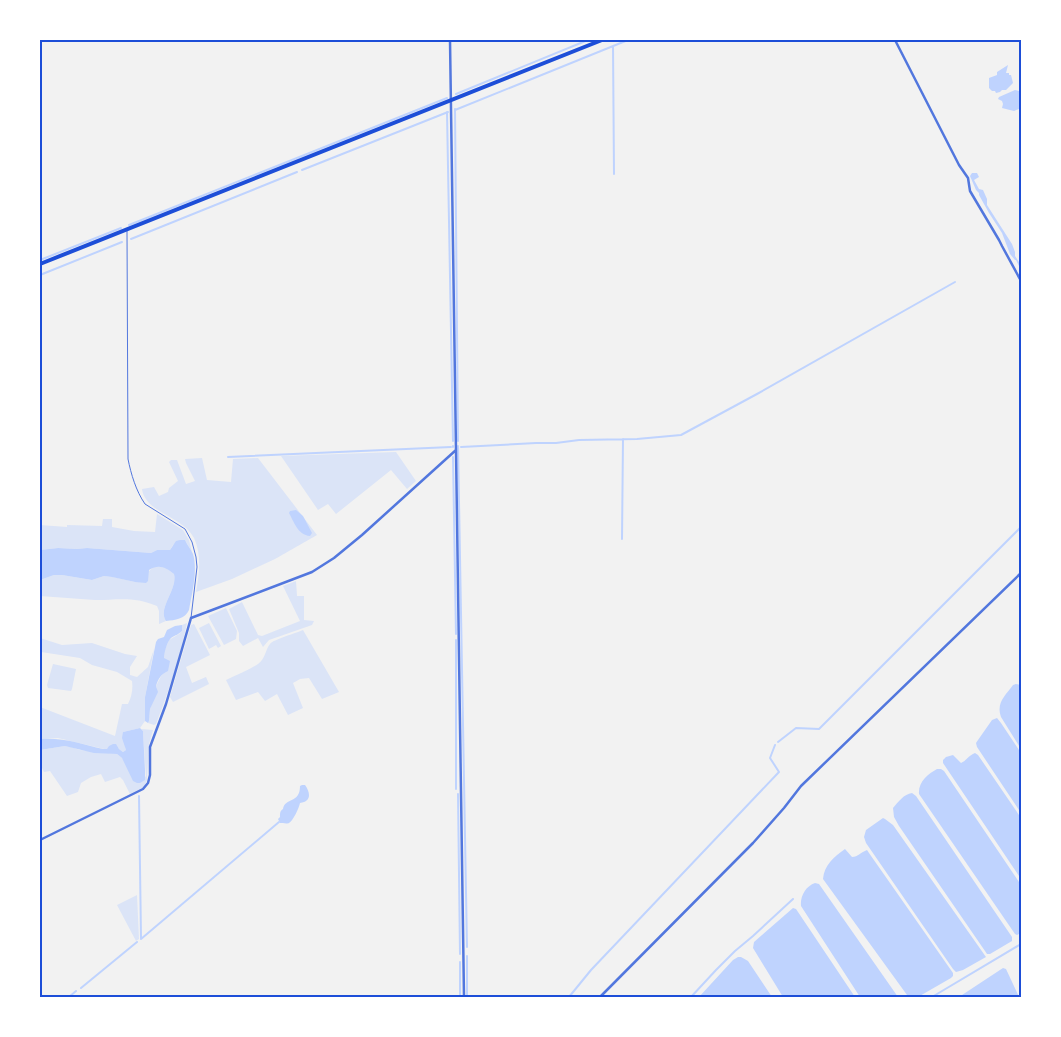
<svg xmlns="http://www.w3.org/2000/svg" width="1061" height="1037" viewBox="0 0 1061 1037" font-family="'PT Serif',serif">
	<style>
		.green { fill: #dbe4f7 }
		.water { fill: #bfd3fe }
		.lines { fill: none; stroke-linecap: round; stroke-linejoin: round }
		.stream { stroke: #bfd3fe; stroke-width: 2 }
		.service { stroke: #5277de; stroke-width: 1 }
		.minor { stroke: #5277de; stroke-width: 2.5 }
		.secondary { stroke: #1d4ed8; stroke-width: 4 }
		.neatline { fill: none; stroke: #1d4ed8; stroke-width: 2 }
	</style>
	<rect width="100%" height="100%" fill="#f2f2f2"/>
	<!-- green -->
	<path class="green" d="M396 452 416 481 407 489 391 470 336 514 328 504 318 510 281 456Z
		M202 458 207 480 231 482 233 459 258 458 317 535 275 559 232 579 196 592C199 575 202 555 194 538 183 516 145 513 142 489L154 487 159 496 168 492 169 488 178 481 169 462 171 460H177L186 484 195 481 186 463 185 459Z
		M157 514 183 530 189 540 192 552 185 540 173 545 170 550H157L151 553 87 548 77 549 58 548 40 550V525L67 527V525L102 526 103 519H112V527L134 531 155 532Z
		M163 566 174 574C178 590 157 608 166 621L159 624V611L157 606C134 596 118 600 95 600 76 599 58 597 40 596V580L54 575H62L92 580 104 576 113 577 135 582 154 567Z
		M296 581 297 596H304V620L314 621 312 625 269 640 263 647 258 638 243 646 239 641V633L229 609 242 602 258 635 262 636 300 621 283 586Z
		M226 608 237 631 236 639 224 645 208 616Z
		M187 623C180 657 169 691 156 724L154 725 148 723 149 721 150 709 157 689 156 686 161 676 164 673V652L169 640 179 634 182 631V625Z
		M209 623 221 646 218 648 216 645 209 649 199 628Z
		M194 624 210 655 186 667 192 683 206 677 209 684 173 702 170 697 191 625Z
		M303 630 339 692 322 699 309 678 300 679 293 683 303 708 288 715 277 694 265 701 258 692 236 700 226 680C236 675 249 670 258 664 266 658 265 650 270 644 274 639 297 633 303 630Z
		M40 638 62 645 92 643 125 654 137 656 130 667V675L137 677 148 667 154 649 145 697V721L140 728 123 732 126 750 123 752 119 749 116 745 107 749H104L58 738 40 739V707L115 736 122 704H128C132 696 133 689 132 681L117 672 92 665 80 658 41 652Z
		M53 664 76 669 72 689 71 691 48 688 47 685Z
		M141 729 153 730 149 744 147 780 144 787 130 794 123 780 120 777 105 782 101 774 91 777 81 783 78 792 67 796 50 771 44 772 40 764V750L65 746 71 747 80 750 117 754 146 777 143 731Z
		M137 895 139 939 136 941 117 905Z"/>
	<!-- water -->
	<path class="water" d="M1008 65 1006 73H1009V75H1011L1013 83 1006 90H1002L1000 92 996 93 995 91H992L989 88V78L997 75V72Z
		M1015 90 1019 91 1021 95V108L1014 111 1002 108 1003 104 1002 101 998 99 999 97Z
		M972 173H977L979 177 974 180 979 189 983 190 987 199V205L1012 244 1015 252V256L1021 265V270L1016 260H1015L1010 254 1002 233 989 213 979 195V193L976 190 970 176Z
		M296 510 303 516 312 533 310 536C298 535 294 522 289 513L290 511Z
		M180 540H185C187 545 191 549 193 554 198 571 192 593 189 610 185 619 175 620 166 621 157 608 178 590 174 574 165 567 159 564 149 570L148 581 146 583 135 582 112 577 104 576 92 580 62 575H54L40 580V550L58 548 77 549 87 548 151 553 157 550H170L176 541Z
		M182 625V631C178 635 175 635 171 638 167 642 164 653 164 658L170 661 168 671C161 674 158 679 156 686L158 692 150 709 149 721 148 723 145 721V697L156 642 158 639 164 637 167 630 175 626Z
		M1016 684 1021 685V749L1001 717C996 703 1005 696 1013 685Z
		M997 718 1001 723 1021 753V813L977 747 976 743 978 740 992 720Z
		M140 728 143 731 145 770V780L140 783H137L133 781 122 758 117 754 94 753 65 746 40 750V739C62 737 83 744 103 749H107L109 746 113 744H116L119 749 123 752 126 750 122 738 123 732Z
		M975 753 978 755 1021 818V879L943 763V760L946 757 953 755 961 763C966 761 969 755 975 753Z
		M937 769H941L944 771 1021 885V933L1017 935 1015 934 919 794C918 782 928 774 937 769Z
		M302 785H305C311 793 311 802 300 803 299 808 293 821 289 823 288 824 281 823 280 823L278 819 280 817C280 813 280 811 283 809 285 797 300 804 300 786Z
		M912 793 916 796 1012 937V941L990 954H987L985 951 899 826 894 817 893 808C898 802 904 794 912 793Z
		M883 818 885 819 893 825 986 957 963 970 956 972 953 969 866 843 864 837 866 830Z
		M845 849 852 857C858 857 861 852 867 850L869 853 953 973V976L951 978 918 997H909L907 995 823 879C824 865 834 857 845 849Z
		M815 883 819 884 898 997H860L801 906C800 896 806 886 815 883Z
		M793 908 796 909 855 997H783L753 948 754 942Z
		M738 957H741L748 961 772 997H699L733 960Z
		M1003 968 1006 969 1019 997H959Z"/>
	<g class="lines">
		<!-- stream -->
		<path class="stream" d="M613 46 614 174
			M456 94 588 40
			M455 109 458 441
			M455 110 628 40
			M447 112 453 441
			M302 170 448 112
			M129 225 447 98
			M131 239 297 172
			M40 260 121 228
			M40 275 122 242
			M453 446V447
			M458 446 467 947
			M461 447 536 443H556L579 440 637 439 681 435 757 394 955 282
			M228 457 451 447
			M453 457 456 634
			M622 539 623 439
			M456 640V789
			M778 742 796 728 819 729 1021 527
			M458 794 460 954
			M139 796 141 938
			M141 939 279 822
			M467 956V997
			M460 962V997
			M81 988 137 942
			M69 997 76 991
			M569 997 591 970 779 772 770 758 775 745
			M691 997 716 970 735 951 753 936 793 899
			M932 997 1021 944"/>
		<!-- service -->
		<path class="service" d="M127 230 128 459C131 474 136 491 145 504L185 529 192 542 196 557 197 567 191 618"/>
		<!-- minor -->
		<path class="minor" d="M450 40 464 997
			M895 40 959 165 968 178 970 191 999 240 1002 246 1021 281
			M40 840 143 789 148 783 150 775V747L166 704 191 618 312 572 334 558 362 535 456 450
			M600 997 753 843 784 808 801 786 1021 573"/>
		<!-- secondary -->
		<path class="secondary" d="M40 264 602 40"/>
	</g>
	<!-- border -->
	<rect width="1061" height="1037" fill="none" stroke="#ffffff" stroke-width="82"/>
	<rect x="41" y="41" width="979" height="955" class="neatline"/>
</svg>
